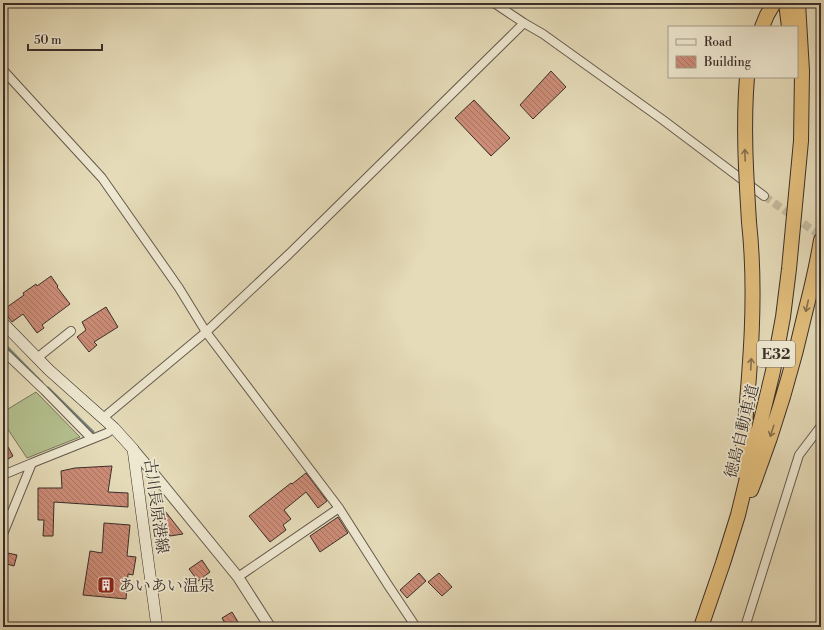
<svg xmlns="http://www.w3.org/2000/svg" width="824" height="630" viewBox="0 0 824 630" font-family="'Libre Bodoni','Noto Serif JP',serif">
	<style>
		.garden { fill: #b4c08f; stroke: #78785c }
		.lines { fill: none; stroke-linecap: round; stroke-linejoin: round }
		.stream { stroke: #728379; stroke-width: 3 }
		.building { fill: url(#building-back-hatch); stroke: #3b2f2a }
		.minor-tunnel { stroke: #c3b99c; stroke-width: 8; stroke-dasharray: 8 4; stroke-linecap: butt }
		.minor-casing { stroke: #665a4e; stroke-width: 10 }
		.tertiary-casing { stroke: #665a4e; stroke-width: 12 }
		.secondary-casing { stroke: #3b2f2a; stroke-width: 12 }
		.motorway-casing { stroke: #3b2f2a; stroke-width: 16 }
		.minor { stroke: #eee8d1; stroke-width: 8 }
		.tertiary { stroke: #eee8d1; stroke-width: 10 }
		.secondary { stroke: #eee8d1; stroke-width: 11 }
		.motorway { stroke: #e2be7c; stroke-width: 14 }
		.motorway-bridge-casing { stroke: #3b2f2a; stroke-width: 16; stroke-linecap: butt }
		.motorway-bridge { stroke: #e2be7c; stroke-width: 14 }
		.oneway { stroke: #866f4f }
		.labels { text-anchor: middle; stroke-width: 3.5; stroke-linejoin: round; paint-order: stroke }
		.shield { fill: #eee8d1; stroke: #71665c; stroke-width: 1 }
		.shield-label { font-size: 15px; font-weight: bold; fill: #3b2f2a }
		.street-label { font-size: 16px; fill: #3b2f2a; stroke: #eee8d1 }
		.poi-label { font-size: 16px; fill: #3b2f2a; stroke: #eee8d1; text-anchor: start }
	</style>
	<defs>
		<pattern id="building-back-hatch" width="6" height="6" patternUnits="userSpaceOnUse"><rect width="6" height="6" fill="#cc8c77"/><path d="M-1 5l2 2M0 0l6 6M5-1l2 2" fill="none" stroke="#a77362"/></pattern>
	</defs>
	<rect width="100%" height="100%" fill="#e5dbb8"/>
	<filter id="stains"><feTurbulence type="fractalNoise" baseFrequency=".005" numOctaves="4"/><feColorMatrix values="0 0 0 0 .2 0 0 0 0 .09 0 0 0 0 .02 0 0 0 .5 -.17"/></filter>
	<radialGradient id="worn" r=".72"><stop offset=".6" stop-color="#630" stop-opacity="0"/><stop offset="1" stop-color="#630" stop-opacity=".3"/></radialGradient>
	<!-- garden -->
	<path class="garden" d="M36 392 80 437 27 458 3 422V412Z"/>
	<g class="lines">
		<!-- stream -->
		<path class="stream" d="M3 343 42 383
			M48 388 93 432"/>
	</g>
	<!-- building -->
	<path class="building" d="M551 71 566 87 533 119 520 105Z
		M474 100 510 138 491 156 455 118Z
		M51 276 58 286 57 287 70 304 42 325 44 328 37 333 23 314 12 322 3 310 24 295 23 293 36 284 37 286Z
		M106 307 118 327 94 342 97 345 89 352 77 337 86 330 82 322Z
		M8 447 13 456 3 462V450Z
		M112 466 108 492 128 493V507L54 502 53 536H43L44 520H38V488H62L61 471 75 468Z
		M306 473 327 501 318 508 306 492 284 510 291 519 283 525 286 530 270 542 249 516 291 483 292 484Z
		M165 511 183 534 170 536 158 518Z
		M338 517 348 533 320 552 310 536Z
		M104 523 130 525 127 556 136 557 133 575 128 574 126 599 83 595 90 551 102 553Z
		M3 552 17 555 14 566 3 563Z
		M202 560 210 572 198 581 189 569Z
		M419 573 426 581 407 598 400 590Z
		M439 573 452 587 442 596 428 582Z
		M232 612 241 627H227L222 618Z"/>
	<g class="lines">
		<!-- minor-tunnel -->
		<path class="minor-tunnel" d="M764 196 821 236"/>
		<!-- minor casing -->
		<g class="minor-casing">
			<path id="minor" d="M494 3 524 23 543 34 663 120 764 196
				M3 70 102 178 179 288 206 332 339 508 388 585 416 627
				M3 351 44 390 92 439
				M37 358 71 331
				M103 418 206 332 289 254 524 23
				M3 475 32 463
				M3 534 32 463 107 433 114 428
				M238 577 339 508
				M745 627 799 455 821 426"/>
		</g>
		<!-- tertiary casing -->
		<g class="tertiary-casing">
			<path id="tertiary" d="M133 449 149 468 238 577 270 627"/>
		</g>
		<!-- secondary casing -->
		<g class="secondary-casing">
			<path id="secondary" d="M3 323 49 370 114 428 133 449 157 627"/>
		</g>
		<!-- motorway casing -->
		<g class="motorway-casing">
			<path id="motorway" d="M786 3 789 27
				M762 27 767 15 774 3
				M741 471C748 388 758 305 749 222
				M751 490C774 431 792 371 806 309 812 286 817 264 821 240
				M701 627 723 563 738 515 773 371 783 317 789 269 801 141 802 71 798 3"/>
		</g>
		<!-- minor -->
		<use href="#minor" class="minor"/>
		<!-- tertiary -->
		<use href="#tertiary" class="tertiary"/>
		<!-- secondary -->
		<use href="#secondary" class="secondary"/>
		<!-- motorway -->
		<use href="#motorway" class="motorway"/>
		<!-- motorway-bridge casing -->
		<g class="motorway-bridge-casing">
			<path id="motorway-bridge" d="M747 77C743 126 746 173 749 222"/>
		</g>
		<!-- motorway-bridge -->
		<use href="#motorway-bridge" class="motorway-bridge"/>
	</g>
	<!-- one-way arrows -->
	<defs><path id="oneway-shaft" d="M-6 0H5M1.5-3L5.5 0L1.5 3" fill="none" stroke-width="1.6" stroke-linecap="round" stroke-linejoin="round"/></defs>
	<g class="oneway">
		<use href="#oneway-shaft" transform="translate(745 155) rotate(-92)"/>
		<use href="#oneway-shaft" transform="translate(807 306) rotate(103)"/>
		<use href="#oneway-shaft" transform="translate(751 364) rotate(-87)"/>
		<use href="#oneway-shaft" transform="translate(772 431) rotate(108)"/>
	</g>
	<!-- icons -->
	<defs>
		<g id="building-square" transform="scale(0.9)"><rect x="-9" y="-9" width="18" height="18" rx="4" fill="#8f2418" stroke="#eee8d1"/><path d="M-4-6H4V6H1V3H-1V6H-4ZM-2.5-4.3h1.7v1.8h-1.7ZM.8-4.3h1.7v1.8H.8ZM-2.5-1h1.7V.8h-1.7ZM.8-1h1.7V.8H.8Z" fill="#fff"/></g>
	</defs>
	<g fill-rule="evenodd">
		<use href="#building-square" x="106" y="585"/>
	</g>
	<g class="labels">
		<!-- shield labels -->
		<rect class="shield" x="757" y="341" width="38" height="26" rx="3"/>
		<g class="shield-label">
			<text x="776" y="359">E32</text>
		</g>
		<!-- street labels -->
		<g class="street-label">
			<text transform="translate(741 431) rotate(-76)" y="6">徳島自動車道</text>
			<text transform="translate(157 506) rotate(82)" y="6">古川長原港線</text>
		</g>
		<!-- poi labels -->
		<g class="poi-label">
			<text x="119" y="591">あいあい温泉</text>
		</g>
	</g>
	<!-- margin -->
	<rect width="824" height="630" fill="none" stroke="#e5dbb8" stroke-width="16"/>
	<rect x="4" y="4" width="816" height="622" fill="none" stroke="#3b2f2a" stroke-width="2"/>
	<rect x="8" y="8" width="808" height="614" fill="none" stroke="#3b2f2a"/>
	<!-- legend -->
	<rect x="668" y="26" width="130" height="52" fill="#eee8d1" stroke="#a69e8e"/>
	<rect x="676" y="39" width="20" height="6" fill="#eee8d1" stroke="#a69e8e"/>
	<text x="704" y="46" font-size="12" fill="#3b2f2a">Road</text>
	<rect x="676" y="56" width="20" height="12" fill="url(#building-back-hatch)" stroke="#a69e8e"/>
	<text x="704" y="66" font-size="12" fill="#3b2f2a">Building</text>
	<!-- scale -->
	<path d="M28 44v6h74v-6" fill="none" stroke="#3b2f2a" stroke-width="2"/>
	<text x="34" y="44" font-size="12" fill="#3b2f2a" stroke="#eee8d1" stroke-width="3" paint-order="stroke">50 m</text>
	<rect width="100%" height="100%" filter="url(#stains)"/>
	<rect width="100%" height="100%" fill="url(#worn)"/>
</svg>
